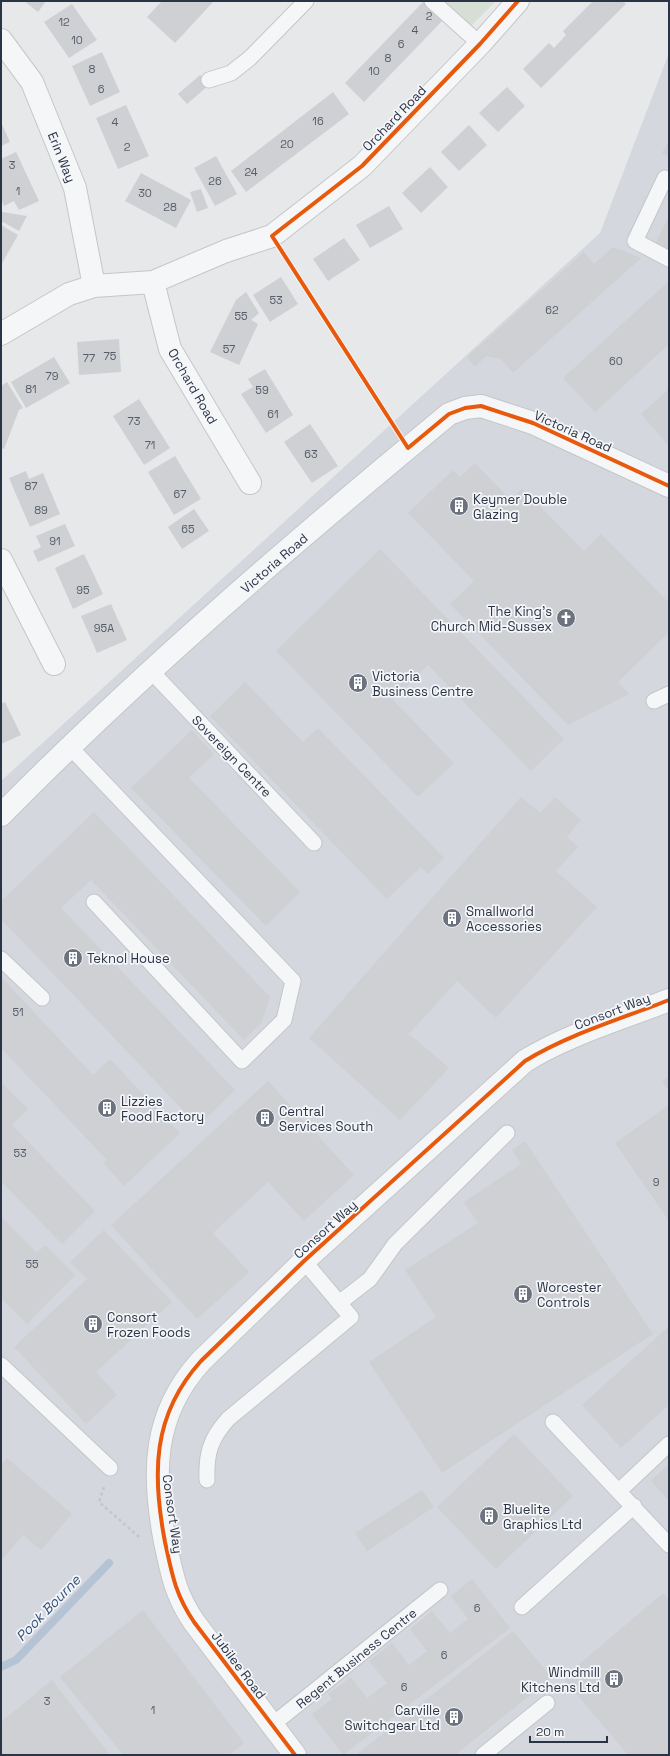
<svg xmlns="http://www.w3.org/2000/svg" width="670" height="1756" viewBox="0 0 670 1756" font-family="'Space Grotesk',sans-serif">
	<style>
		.built { fill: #d4d7dd }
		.green { fill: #d6ded6 }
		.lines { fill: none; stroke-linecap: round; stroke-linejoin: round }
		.stream { stroke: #b4c4d5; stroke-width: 8 }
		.building { fill: #ced0d3 }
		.service-casing { stroke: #c4c6c8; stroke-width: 17 }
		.minor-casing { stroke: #c4c6c8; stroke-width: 24 }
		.path { stroke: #c5c6ca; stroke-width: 2.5; stroke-dasharray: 3 3; stroke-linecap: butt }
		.service { stroke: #f5f6f7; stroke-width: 15 }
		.minor { stroke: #f5f6f7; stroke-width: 22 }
		.cycleway-casing { stroke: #f4f6f9; stroke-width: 6 }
		.cycleway { stroke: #e8590c; stroke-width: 4 }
		.labels { text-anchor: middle; stroke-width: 3.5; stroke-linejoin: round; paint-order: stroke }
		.number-label { font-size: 11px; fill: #545c69 }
		.street-label { font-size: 13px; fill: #2b3445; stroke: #f4f6f9 }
		.poi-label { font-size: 13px; fill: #2b3445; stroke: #f4f6f9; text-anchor: start }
		.water-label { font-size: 14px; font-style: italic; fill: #34527a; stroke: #f4f6f9 }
	</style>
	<rect width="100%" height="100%" fill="#e6e8ea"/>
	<!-- built -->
	<path class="built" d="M669 53V1755H1V781L600 233Z"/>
	<!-- green -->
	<path class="green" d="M442 1H496L470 27Z"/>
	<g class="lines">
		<!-- stream -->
		<path class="stream" d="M1 1667 16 1660 109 1563"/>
	</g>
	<!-- building -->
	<path class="building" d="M24 1H46L38 12Z
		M162 1H214L175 43 147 17Z
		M424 1H428L445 18 364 102 345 83Z
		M593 1H623L626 4 541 88 523 69 549 43 554 48 566 35 563 31Z
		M72 4 97 40 69 58 44 22Z
		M102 52 120 92 90 106 72 66Z
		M200 75 209 85 187 104 178 94Z
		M507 87 525 106 498 132 479 113Z
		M333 92 349 114 246 192 231 171Z
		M126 105 149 156 118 169 96 118Z
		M1 122 10 142 1 146Z
		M469 125 487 145 459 171 441 152Z
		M669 141V157L662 153Z
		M16 152 39 201 19 210 14 201 4 206 1 199V159Z
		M216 156 237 194 215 206 194 168Z
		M430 167 448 187 421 213 402 193Z
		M141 173 191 200 176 228 125 201Z
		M201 189 208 208 197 212 190 192Z
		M389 206 403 229 370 248 356 225Z
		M2 212 27 216 19 231 1 221Z
		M669 216V251L655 244Z
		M1 225 18 235 1 265Z
		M344 238 360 260 328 281 313 259Z
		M613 247 641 258 513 373 501 359 486 356 475 367 467 357 584 252 594 264Z
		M281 277 298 304 270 322 253 295Z
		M669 281V344L595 412 563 378Z
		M246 292 259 313 251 320 258 324 239 365 210 352 236 300Z
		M119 339 121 372 79 375 77 342Z
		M54 357 70 383 26 408 11 382Z
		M265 369 293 415 266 433 241 394 253 387 248 379Z
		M7 382 23 408 19 410 4 449 1 448V386Z
		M669 389V446L641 414Z
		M139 399 170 448 144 465 113 416Z
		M310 424 338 466 312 483 284 442Z
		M175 456 201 499 174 515 148 472Z
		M475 463 511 500 522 488 584 551 601 534 669 603V632L618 682 629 694 568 725 450 604 474 581 408 513 453 470 460 477Z
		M26 471 29 479 43 473 60 514 30 527 9 478Z
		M194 509 209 531 182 549 168 527Z
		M65 524 75 546 38 562 33 551 41 547 36 536Z
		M380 549 564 739 531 771 428 665 393 700 454 763 418 797 276 651Z
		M84 554 103 594 73 609 55 568Z
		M111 604 127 640 97 653 81 616Z
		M245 682 303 742 318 728 444 858 428 874 421 867 387 899 210 716Z
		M5 702 21 735 1 744V704Z
		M192 730 214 754 189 778 300 892 266 926 131 788Z
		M521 797 540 813 555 797 581 820 567 837 578 847 556 871 597 907 496 1018 457 981 409 1034 449 1068 400 1120 309 1038Z
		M94 812 270 997 262 1022 244 1040 91 880 61 908 235 1090 198 1126 1 919V901Z
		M1 977 93 1075 110 1059 180 1133 124 1186 103 1163 107 1160 1 1048Z
		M669 1077V1091L662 1081Z
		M268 1081 354 1175 304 1221 268 1182 213 1233 249 1272 197 1319 111 1225Z
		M1 1082 28 1109 12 1125 95 1211 62 1244 1 1181Z
		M669 1105V1221L615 1143Z
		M525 1141 653 1334 442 1473 369 1362 436 1317 405 1270 478 1223 464 1202 521 1164 512 1150Z
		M1 1217 37 1253 45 1245 75 1275 27 1324 1 1298Z
		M104 1230 172 1302 96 1372 117 1395 86 1424 14 1347 87 1279 70 1262Z
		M669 1326V1405L621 1448 582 1405Z
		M514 1434 573 1496 496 1569 437 1507Z
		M7 1458 72 1514 41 1550 23 1535 1 1561V1464Z
		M669 1464V1501L651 1481Z
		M422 1490 434 1507 367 1551 355 1533Z
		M472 1579 510 1628 343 1755 312 1714 332 1699 328 1694 351 1677 367 1698 387 1683 369 1661 392 1643 409 1665 427 1651 410 1629 432 1611 450 1633 468 1619 451 1596Z
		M663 1593 669 1601V1755H628L563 1678Z
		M143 1610 244 1743 229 1755H123L60 1677Z
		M513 1631 552 1678 455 1755H356Z
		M52 1680 110 1755H1V1722Z"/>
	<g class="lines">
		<!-- service casing -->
		<g class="service-casing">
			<path id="service" d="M432 1 480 44
				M209 80 231 73 250 58 306 1
				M669 181 665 178 635 241 669 259
				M150 670 314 843
				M654 701 669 694
				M69 746 293 981 284 1020 242 1061 94 902
				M1 959 42 998
				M339 1303 370 1279 395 1244 507 1133
				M1 1365 110 1468
				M553 1422 669 1545
				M207 1480C206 1454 210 1439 228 1419L351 1317 304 1261
				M619 1491 669 1444
				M522 1607 634 1506
				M272 1725 440 1590
				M483 1755 547 1703"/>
		</g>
		<!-- minor casing -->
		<g class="minor-casing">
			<path id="minor" d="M1 40 32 82 75 188 94 286
				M153 282 170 349 250 483
				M1 334 69 294 94 286 153 282 226 251 272 236 362 166 480 44 518 1
				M1 560 54 664
				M1 815C142 672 294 542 449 414L465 408 481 406 533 423 669 486
				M295 1755 194 1622C175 1594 172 1574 165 1542 152 1474 152 1415 201 1361L304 1261 525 1061C569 1034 621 1019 669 1000"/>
		</g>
		<!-- path -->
		<path class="path" d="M285 256 395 427
			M104 1487 99 1502 139 1537"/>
		<!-- service -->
		<use href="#service" class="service"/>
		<!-- minor -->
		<use href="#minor" class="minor"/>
		<!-- cycleway casing -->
		<g class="cycleway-casing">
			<path id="cycleway" d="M518 1 480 44 362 166 272 236 408 448 449 414 465 408 481 406 533 423 669 486
				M295 1755 194 1622C175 1594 172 1574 165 1542 152 1474 152 1415 201 1361L304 1261 525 1061C569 1034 621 1019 669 1000"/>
		</g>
		<!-- cycleway -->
		<use href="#cycleway" class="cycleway"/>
	</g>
	<!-- icons -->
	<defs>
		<g id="building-disc" transform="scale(1)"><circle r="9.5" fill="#6c737f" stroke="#f4f6f9"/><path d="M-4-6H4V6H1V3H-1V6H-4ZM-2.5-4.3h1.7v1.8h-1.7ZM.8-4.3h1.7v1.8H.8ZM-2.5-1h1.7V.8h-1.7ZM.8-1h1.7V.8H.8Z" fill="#fff"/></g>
		<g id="church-disc" transform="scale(1)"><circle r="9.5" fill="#6c737f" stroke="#f4f6f9"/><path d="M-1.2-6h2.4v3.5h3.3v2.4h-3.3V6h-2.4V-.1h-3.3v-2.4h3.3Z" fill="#fff"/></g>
	</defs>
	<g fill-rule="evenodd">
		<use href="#building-disc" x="459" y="506"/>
		<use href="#church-disc" x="566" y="618"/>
		<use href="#building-disc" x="358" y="683"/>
		<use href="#building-disc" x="452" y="918"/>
		<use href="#building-disc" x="73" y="958"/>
		<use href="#building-disc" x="107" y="1108"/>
		<use href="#building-disc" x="265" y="1118"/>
		<use href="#building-disc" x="523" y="1294"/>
		<use href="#building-disc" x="93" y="1324"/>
		<use href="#building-disc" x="489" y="1516"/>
		<use href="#building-disc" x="614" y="1679"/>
		<use href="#building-disc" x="454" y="1717"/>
	</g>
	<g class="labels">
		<!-- number labels -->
		<g class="number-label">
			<text x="429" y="20">2</text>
			<text x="64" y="26">12</text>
			<text x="415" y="34">4</text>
			<text x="77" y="44">10</text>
			<text x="401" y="48">6</text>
			<text x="388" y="62">8</text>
			<text x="92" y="73">8</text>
			<text x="374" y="75">10</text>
			<text x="101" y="93">6</text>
			<text x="318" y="125">16</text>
			<text x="115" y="126">4</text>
			<text x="287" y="148">20</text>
			<text x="127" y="151">2</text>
			<text x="12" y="169">3</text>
			<text x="251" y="176">24</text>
			<text x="215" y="185">26</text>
			<text x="18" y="195">1</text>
			<text x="145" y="197">30</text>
			<text x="170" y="211">28</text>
			<text x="276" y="304">53</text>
			<text x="552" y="314">62</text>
			<text x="241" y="320">55</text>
			<text x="229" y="353">57</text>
			<text x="110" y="360">75</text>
			<text x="89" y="362">77</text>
			<text x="616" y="365">60</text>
			<text x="52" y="380">79</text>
			<text x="31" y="393">81</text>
			<text x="262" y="394">59</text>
			<text x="273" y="418">61</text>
			<text x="134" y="425">73</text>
			<text x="150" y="449">71</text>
			<text x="311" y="458">63</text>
			<text x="31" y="490">87</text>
			<text x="180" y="498">67</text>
			<text x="41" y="514">89</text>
			<text x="188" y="533">65</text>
			<text x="55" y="545">91</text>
			<text x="83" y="594">95</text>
			<text x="104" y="632">95A</text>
			<text x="18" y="1016">51</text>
			<text x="20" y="1157">53</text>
			<text x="656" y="1186">9</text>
			<text x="32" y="1268">55</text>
			<text x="477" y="1612">6</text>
			<text x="444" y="1659">6</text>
			<text x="404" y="1691">6</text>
			<text x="47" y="1705">3</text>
			<text x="153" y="1714">1</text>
		</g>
		<!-- street labels -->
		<g class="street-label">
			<text transform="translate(394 118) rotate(-46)" y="5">Orchard Road</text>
			<text transform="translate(62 157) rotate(68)" y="5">Erin Way</text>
			<text transform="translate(193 386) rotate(60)" y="5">Orchard Road</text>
			<text transform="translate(573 431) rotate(24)" y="5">Victoria Road</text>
			<text transform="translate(274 563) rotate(-41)" y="5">Victoria Road</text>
			<text transform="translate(232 756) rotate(46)" y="5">Sovereign Centre</text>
			<text transform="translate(612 1011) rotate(-21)" y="5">Consort Way</text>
			<text transform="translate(325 1229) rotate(-42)" y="5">Consort Way</text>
			<text transform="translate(173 1514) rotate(82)" y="5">Consort Way</text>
			<text transform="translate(356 1658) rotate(-39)" y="5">Regent Business Centre</text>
			<text transform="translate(239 1665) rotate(53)" y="5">Jubilee Road</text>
		</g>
		<!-- poi labels -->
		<g class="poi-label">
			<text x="473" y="504">Keymer Double<tspan x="473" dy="15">Glazing</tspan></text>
			<text x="552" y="616" text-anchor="end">The King's<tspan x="552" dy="15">Church Mid-Sussex</tspan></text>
			<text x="372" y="681">Victoria<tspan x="372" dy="15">Business Centre</tspan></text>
			<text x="466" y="916">Smallworld<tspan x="466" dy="15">Accessories</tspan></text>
			<text x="87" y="963">Teknol House</text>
			<text x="121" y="1106">Lizzies<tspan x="121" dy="15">Food Factory</tspan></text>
			<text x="279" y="1116">Central<tspan x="279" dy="15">Services South</tspan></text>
			<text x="537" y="1292">Worcester<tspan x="537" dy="15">Controls</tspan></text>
			<text x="107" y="1322">Consort<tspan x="107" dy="15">Frozen Foods</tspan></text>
			<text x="503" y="1514">Bluelite<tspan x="503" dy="15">Graphics Ltd</tspan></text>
			<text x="600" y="1677" text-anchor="end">Windmill<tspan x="600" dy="15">Kitchens Ltd</tspan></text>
			<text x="440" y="1715" text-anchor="end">Carville<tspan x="440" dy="15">Switchgear Ltd</tspan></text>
		</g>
		<!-- water labels -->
		<g class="water-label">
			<text transform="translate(48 1608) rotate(-46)" y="5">Pook Bourne</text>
		</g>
	</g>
	<!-- border -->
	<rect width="670" height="1756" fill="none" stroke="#2b3445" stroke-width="4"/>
	<!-- scale -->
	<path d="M530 1736v6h77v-6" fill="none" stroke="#2b3445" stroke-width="2"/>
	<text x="536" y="1736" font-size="12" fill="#2b3445" stroke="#f4f6f9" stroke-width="3" paint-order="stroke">20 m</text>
</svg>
